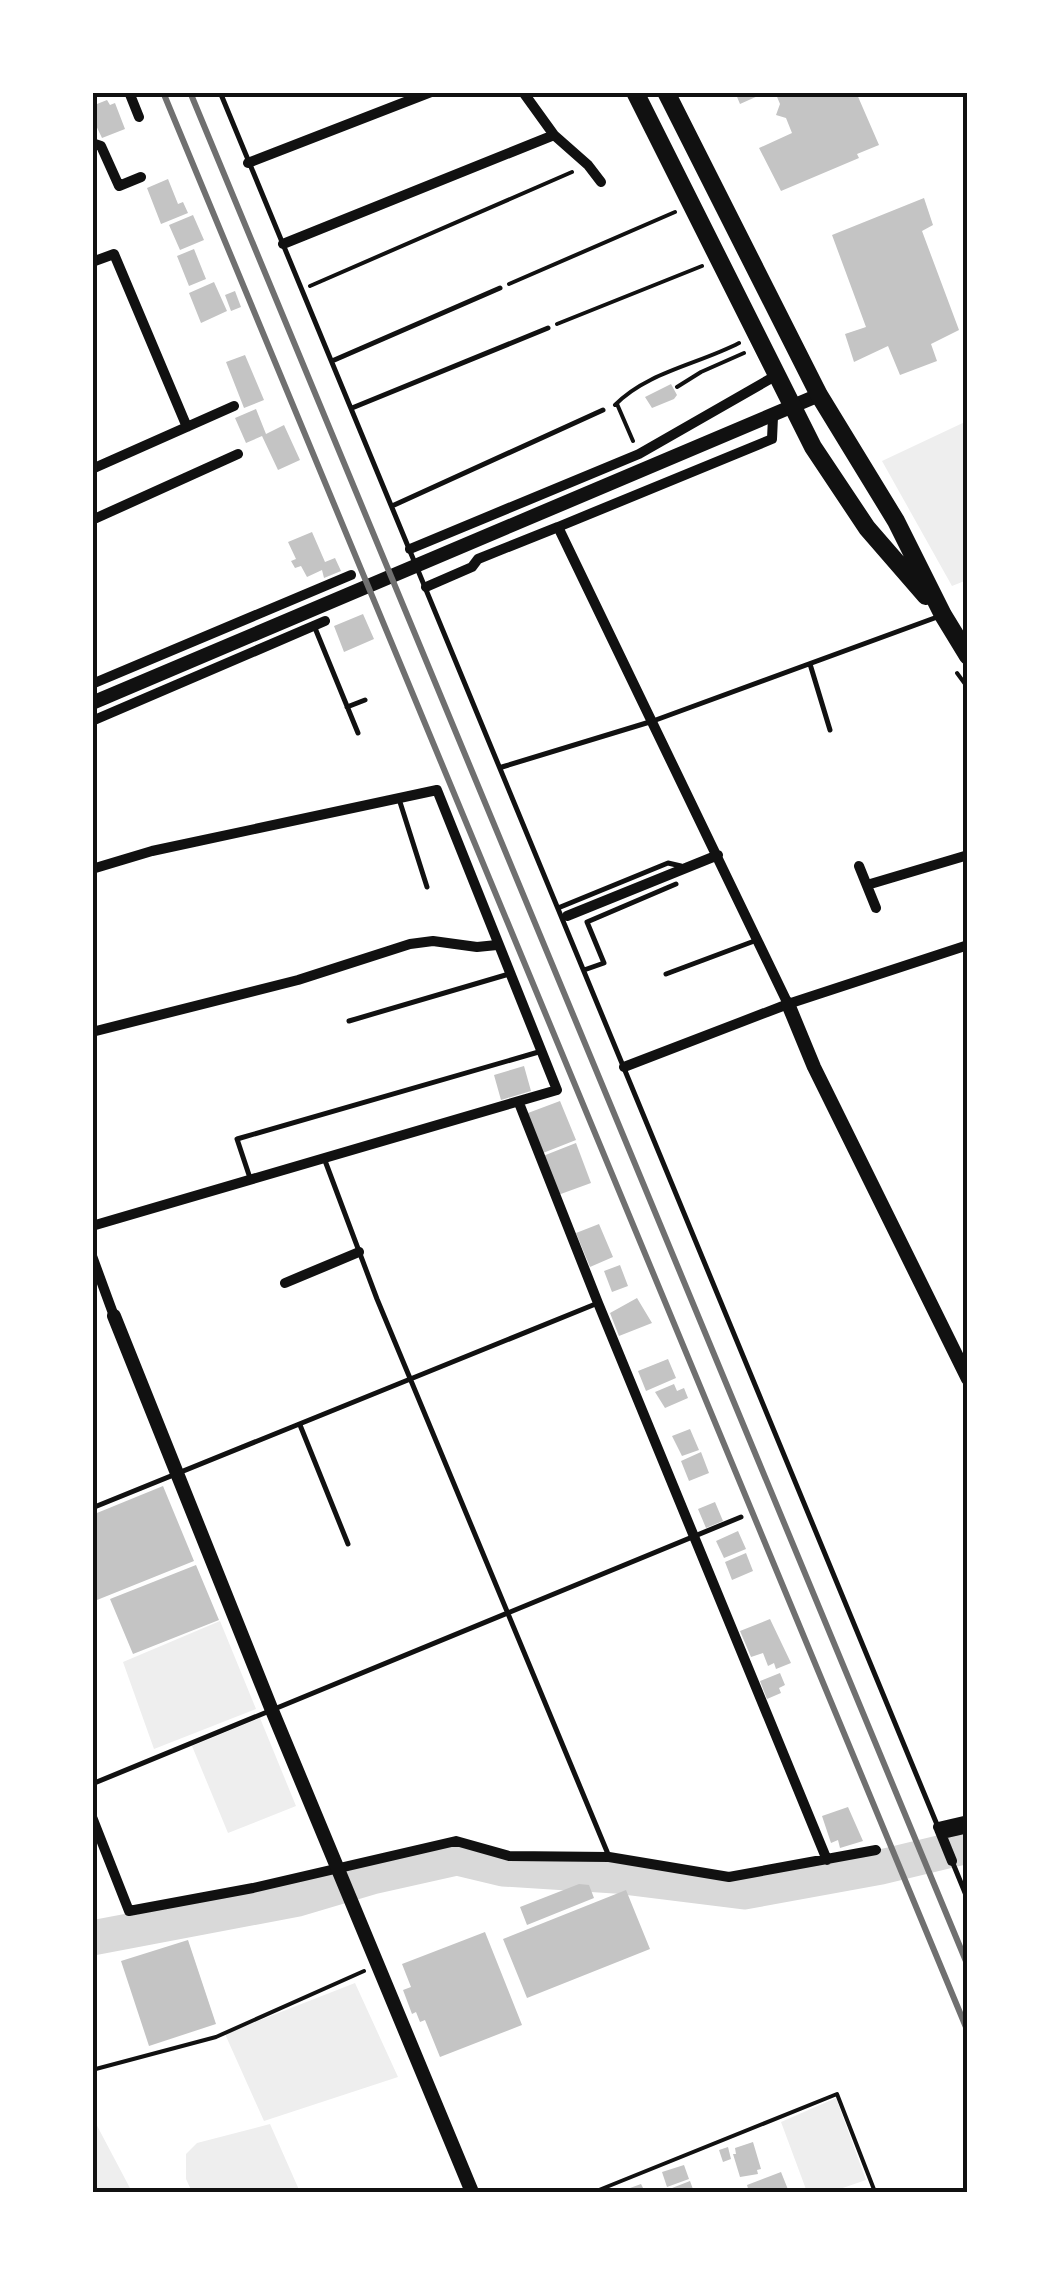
<svg xmlns="http://www.w3.org/2000/svg" width="1060" height="2285" viewBox="0 0 1060 2285" font-family="'Exo 2',sans-serif">
	<style>
		.green { fill: #eee }
		.lines { fill: none; stroke-linecap: round; stroke-linejoin: round }
		.river { stroke: #d9d9d9; stroke-width: 35 }
		.building { fill: #c4c4c4 }
		.path { stroke: #111; stroke-width: 4 }
		.service { stroke: #111; stroke-width: 5 }
		.minor { stroke: #111; stroke-width: 10 }
		.tertiary { stroke: #111; stroke-width: 14 }
		.trunk { stroke: #111; stroke-width: 18 }
		.rail { stroke: #707070; stroke-width: 6 }
		.neatline { fill: none; stroke: #111; stroke-width: 4 }
	</style>
	<rect width="100%" height="100%" fill="#fff"/>
	<!-- green -->
	<path class="green" d="M967 421V580L952 586 882 461Z
		M220 1621 256 1709 154 1749 123 1662Z
		M260 1718 296 1806 228 1833 192 1746Z
		M355 1983 398 2077 264 2121 225 2034Z
		M836 2098 866 2180 831 2192H807L781 2122Z
		M92 2118H93L132 2192H93Z
		M270 2124 300 2192H192L186 2179V2154L197 2143Z"/>
	<g class="lines">
		<!-- river -->
		<path class="river" d="M92 1938 298 1899 372 1877 457 1858 503 1869 615 1876 744 1892 881 1867 968 1846"/>
	</g>
	<!-- building -->
	<path class="building" d="M735 92H767L740 104Z
		M775 92H856L879 145 857 154 859 158 781 191 759 148 792 133 786 118 776 115 780 104Z
		M107 100 110 105 115 103 125 129 102 138 92 117V106Z
		M168 179 178 204 183 202 188 213 161 224 147 188Z
		M924 198 933 225 922 231 959 330 931 344 937 361 900 375 888 346 854 362 845 334 866 327 832 235Z
		M193 215 204 240 180 250 169 225Z
		M194 249 206 279 189 286 177 256Z
		M214 282 227 311 201 323 189 293Z
		M235 291 241 307 231 311 225 295Z
		M245 355 264 400 244 408 226 362Z
		M671 384 677 395 674 399 652 408 645 397Z
		M256 409 266 434 284 425 300 460 278 470 262 436 246 443 235 418Z
		M312 532 325 562 335 558 341 571 324 578 322 570 307 577 301 566 295 568 291 561 296 559 288 542Z
		M363 614 374 639 344 652 334 626Z
		M524 1066 531 1091 501 1100 494 1075Z
		M560 1101 576 1140 543 1153 528 1113Z
		M576 1143 591 1183 558 1195 543 1156Z
		M599 1224 613 1257 590 1267 576 1233Z
		M620 1265 628 1286 612 1292 604 1271Z
		M637 1298 652 1323 619 1336 610 1313Z
		M668 1359 676 1378 646 1391 638 1371Z
		M674 1384 677 1391 684 1388 688 1398 665 1408 655 1392Z
		M690 1429 699 1450 682 1456 672 1436Z
		M701 1452 709 1473 689 1481 681 1461Z
		M163 1486 194 1561 92 1602V1515Z
		M715 1502 723 1521 706 1528 698 1509Z
		M738 1531 746 1549 724 1558 716 1541Z
		M746 1553 753 1571 732 1580 725 1562Z
		M196 1565 219 1620 133 1654 110 1599Z
		M770 1619 791 1663 776 1669 774 1663 768 1666 763 1653 751 1657 740 1631Z
		M780 1673 785 1685 779 1688 781 1693 767 1699 760 1681Z
		M848 1807 863 1841 840 1848 838 1840 831 1843 822 1816Z
		M579 1884 589 1885 594 1898 527 1925 520 1907Z
		M626 1890 650 1949 527 1998 503 1939Z
		M485 1932 522 2025 440 2057 425 2020 420 2022 416 2012 412 2014 403 1990 411 1987 402 1964Z
		M188 1940 216 2024 149 2046 121 1961Z
		M753 2142 761 2169 757 2170 758 2174 740 2177 733 2154H736L735 2148Z
		M728 2147 731 2159 723 2162 719 2150Z
		M684 2165 689 2179 667 2187 662 2172Z
		M781 2172 789 2192H749L747 2185Z
		M690 2181 694 2192H674L672 2188Z
		M641 2184 645 2192H619Z"/>
	<g class="lines">
		<!-- path -->
		<path class="path" d="M509 284 675 212
			M310 286 572 172
			M557 324 702 266
			M677 387 701 372 744 353
			M617 404 633 441
			M615 405C647 372 699 364 739 343
			M957 673 968 688
			M92 2070 216 2037 364 1971
			M594 2192 837 2094 875 2192"/>
		<!-- service -->
		<path class="service" d="M220 92 938 1827
			M332 361 500 288
			M352 408 548 328
			M392 506 603 410
			M315 628 358 733
			M810 664 830 730
			M347 707 365 700
			M502 767 653 721 940 616
			M399 799 427 887
			M558 908 668 863 681 866
			M584 970 604 963 587 922 676 884
			M666 974 757 940
			M349 1021 509 974
			M324 1158 377 1299 608 1854
			M250 1178 237 1139 542 1051
			M300 1425 348 1544
			M92 1508 598 1303
			M92 1784 741 1517
			M952 1861 968 1900"/>
		<!-- minor -->
		<path class="minor" d="M129 92 139 117
			M523 92 554 135 588 165 601 182
			M92 143 101 146 119 186 141 177
			M248 163 431 92
			M283 244 554 135
			M92 262 114 254 187 427
			M773 417 772 439 558 527 788 1004
			M92 469 234 406
			M92 520 238 454
			M410 549 639 454 777 375
			M426 587 472 567 478 559 558 527
			M92 684 351 575
			M92 721 325 621
			M859 866 876 908
			M92 869 152 851 437 790 557 1090 92 1226
			M867 885 968 855
			M567 916 718 855
			M92 1032 298 980 410 944 433 941 477 947 497 945
			M624 1067 788 1004 968 945
			M519 1103 598 1303 827 1860
			M92 1256 114 1316
			M285 1283 359 1252
			M92 1817 129 1911 253 1888 456 1841 509 1856 609 1857 729 1877 876 1850
			M938 1827 968 1820
			M939 1829 952 1861
			M946 1833 968 1828"/>
		<!-- tertiary -->
		<path class="tertiary" d="M92 703 819 395
			M788 1004 814 1067 968 1379
			M114 1316 271 1708 472 2192"/>
		<!-- trunk -->
		<path class="trunk" d="M635 92 813 447 867 528 926 596
			M666 92 819 395 896 521 943 615 968 656"/>
		<!-- rail -->
		<path class="rail" d="M163 92 968 2032
			M190 92 968 1966"/>
	</g>
	<!-- border -->
	<rect width="1060" height="2285" fill="none" stroke="#ffffff" stroke-width="190"/>
	<rect x="95" y="95" width="870" height="2095" class="neatline"/>
</svg>
